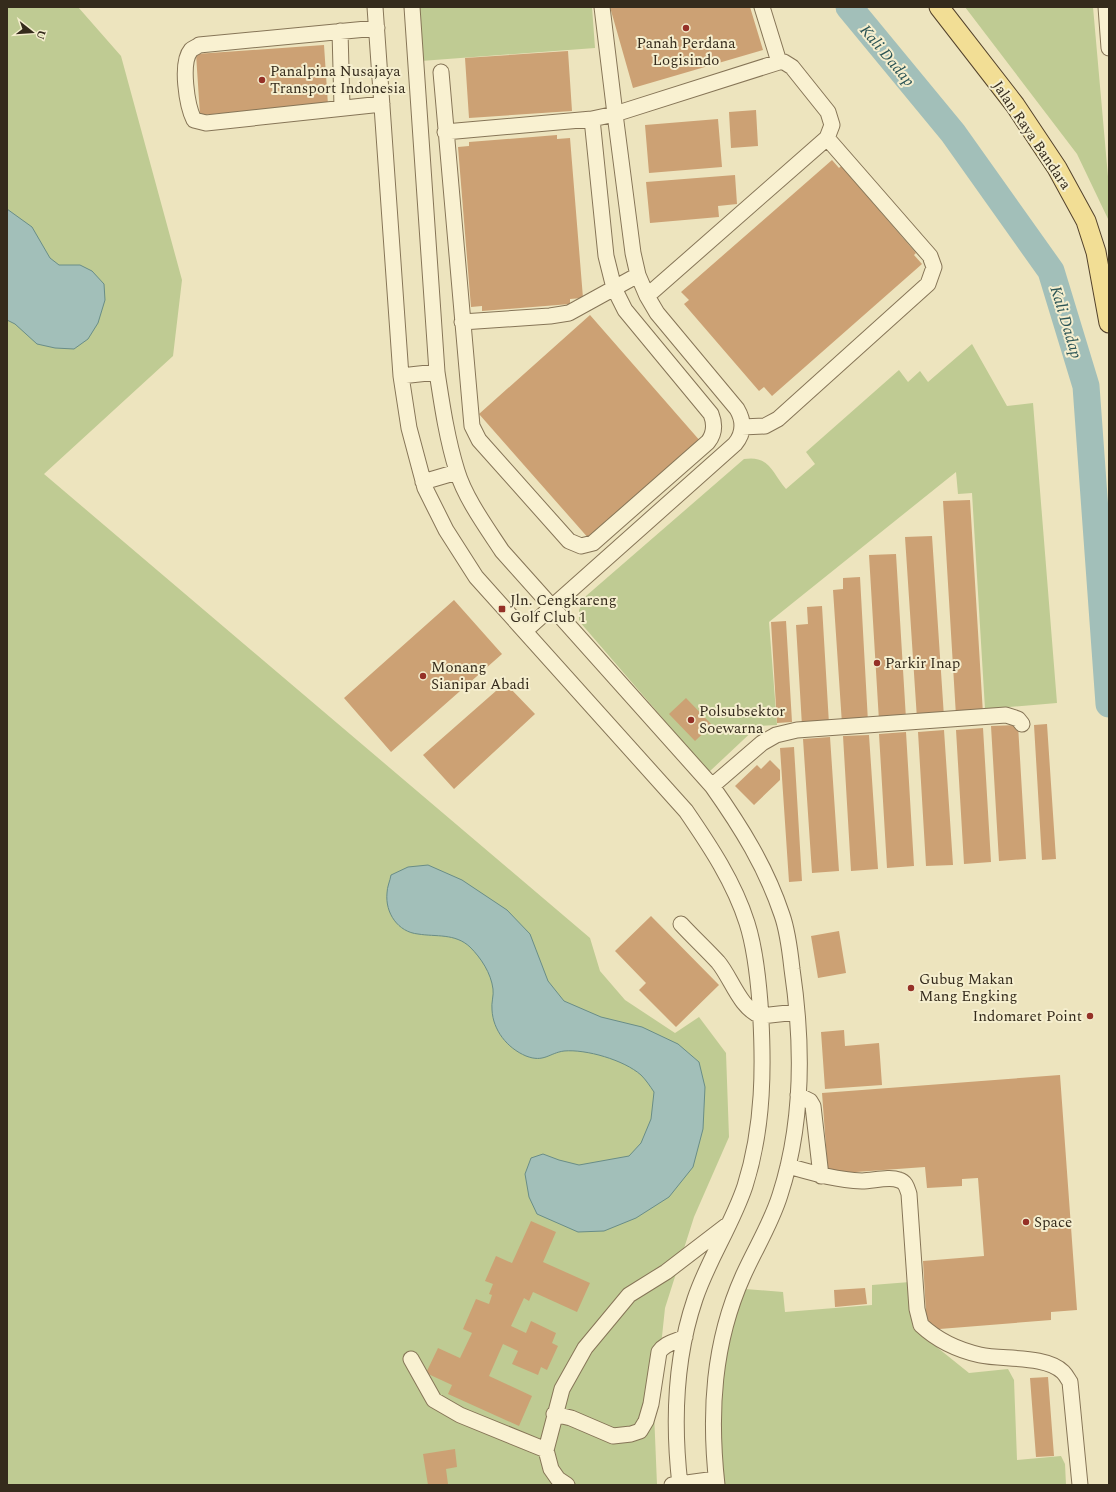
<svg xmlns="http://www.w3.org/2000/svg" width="1116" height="1492" viewBox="0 0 1116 1492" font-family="Spectral,serif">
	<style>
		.green { fill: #bfcb93 }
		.water { fill: #a2bfb9; stroke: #698d87 }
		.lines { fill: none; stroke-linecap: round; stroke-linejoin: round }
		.river { stroke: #a2bfb9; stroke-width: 27 }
		.building { fill: #cca174 }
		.minor-casing { stroke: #867557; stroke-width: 17 }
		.major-casing { stroke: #53422c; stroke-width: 21 }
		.minor { stroke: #f9f1d1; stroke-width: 15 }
		.major { stroke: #f2de95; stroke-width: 19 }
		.poi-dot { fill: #953127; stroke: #f5eece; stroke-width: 1.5 }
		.labels { text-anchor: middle; stroke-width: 4; stroke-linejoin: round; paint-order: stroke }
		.poi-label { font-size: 15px; fill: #352b1c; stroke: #f5eece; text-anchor: start }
		.street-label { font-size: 15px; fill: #352b1c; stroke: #f5eece }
		.water-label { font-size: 16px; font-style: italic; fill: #2b5455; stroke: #f5eece }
	</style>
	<rect width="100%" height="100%" fill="#ede4be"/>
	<!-- green -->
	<path class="green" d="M7 7H78L121 56 182 280 173 356 44 474 590 938 600 971 625 1000 675 1033 699 1017 726 1053 729 1137 694 1217 665 1308 654 1412 657 1485H7Z
		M417 7H592L595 48 421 61Z
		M965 7H1093L1109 188V221L1077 154Z
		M972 344 1007 406 1033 403 1057 703 985 709 972 493 958 494 956 472 769 622 777 725 758 726 709 772 579 621V610L586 596 744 459C770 455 772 473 786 489L815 464 806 452 899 370 908 382 920 371 928 382Z
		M910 1282 913 1328 969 1373 1008 1369 1014 1380 1017 1460 1061 1456 1065 1464 1066 1485H725C720 1441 716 1388 726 1344 731 1325 738 1307 745 1289L783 1292 785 1312 872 1305V1285Z"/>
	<!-- water -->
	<path class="water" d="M7 209 32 227 50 258 59 265H80L92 271 104 284 105 300 98 323 88 339 74 349 55 348 37 344 15 324 7 320Z
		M428 865 462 880 507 910 530 934 548 981 564 1001 601 1017 642 1027 678 1044 699 1062 705 1087 703 1129 693 1167 669 1197 636 1218 604 1231 578 1232 537 1214 529 1197 525 1174 531 1158 543 1154 559 1160 579 1165 629 1156 641 1143 651 1119 654 1092C650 1086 646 1080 641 1075 624 1060 586 1049 564 1051 549 1053 544 1063 526 1056 507 1048 493 1030 492 1010 491 1003 494 995 493 989 491 973 481 958 470 947 455 933 436 937 418 934 398 932 385 913 387 893 387 887 390 881 391 875L408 867Z"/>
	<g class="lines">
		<!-- river -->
		<path class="river" d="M849 7 953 133 1051 271 1086 386 1109 704"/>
	</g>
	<!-- building -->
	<path class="building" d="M610 7H750L763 50 633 88Z
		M324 45 328 105 200 115 196 54Z
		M568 51 572 111 469 118 465 58Z
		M756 110 758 146 731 148 729 112Z
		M718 119 722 167 649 173 645 125Z
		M557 135V139L570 138 583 298 570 299V304L482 311V306L471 307 458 147 469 146V142Z
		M832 160 839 168 841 166 916 253 914 255 922 264 772 396 764 387 759 391 684 304 689 300 681 292Z
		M735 175 737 204 718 206 719 217 650 223 646 182Z
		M590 315 701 442 590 540 479 414Z
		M970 500 983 714 956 716 943 501Z
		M932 536 944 717 917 719 905 537Z
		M896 554 906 719 879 721 869 555Z
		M860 577 868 722 842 724 833 590 843 589V578Z
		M454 600 502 654 391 752 344 698Z
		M822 606 829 724 802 726 796 625 808 624 807 607Z
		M786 621 792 722 777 723 771 622Z
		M505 683 535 714 454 789 423 755Z
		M686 698 712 725 695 741 669 714Z
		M1047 724 1056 859 1042 860 1034 725Z
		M1018 725 1026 859 999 861 991 726Z
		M983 728 991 862 964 864 956 730Z
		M944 730 953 865 926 866 918 732Z
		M906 732 914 866 887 868 879 734Z
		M869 735 878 869 851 871 843 736Z
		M830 737 839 871 812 873 803 739Z
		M794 747 802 881 789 882 780 748Z
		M770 760 780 770V780L754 805 735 786 757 765 761 769Z
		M651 916 719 985 676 1027 639 990 646 983 615 951Z
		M839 931 846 973 818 978 811 936Z
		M844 1030 845 1046 879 1043 882 1085 825 1089 821 1032Z
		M1060 1075 1077 1310 1051 1312V1320L927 1330 923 1261 984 1256 978 1178 962 1179V1186L927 1188 925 1167 828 1174 822 1093Z
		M531 1221 556 1232 543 1262 590 1283 577 1312 533 1292 529 1301 524 1298 511 1326 526 1333 531 1321 556 1333 552 1343 558 1346 547 1370 541 1367 538 1375 512 1364 518 1351 503 1344 489 1376 532 1396 519 1426 448 1394 452 1385 426 1373 438 1348 460 1358 472 1333 463 1329 476 1299 489 1304 492 1295 489 1294 493 1284 485 1281 496 1256 512 1263Z
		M865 1288 867 1304 835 1307 834 1290Z
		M1048 1377 1054 1456 1036 1457 1030 1378Z
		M455 1449 457 1467 446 1469 448 1484 428 1485 423 1454Z"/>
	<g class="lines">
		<!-- minor casing -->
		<g class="minor-casing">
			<path id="minor" d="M375 7 401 376 409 428 425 488 446 530 476 577 686 811C710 846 734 882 747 923 755 948 758 977 760 1003 764 1065 764 1126 745 1186 732 1225 708 1260 695 1299 675 1358 673 1424 680 1485
				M412 7 437 372C442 405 447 439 457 471 465 498 487 528 502 551L712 786C741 827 766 867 782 915 788 932 790 951 792 969 803 1043 803 1124 780 1195 771 1224 755 1249 743 1276 713 1343 709 1413 717 1485
				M1106 7 1109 48
				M377 28 199 45C197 47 193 48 191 50 180 63 187 106 194 120L206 123 382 104
				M340 31 342 107
				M441 72 472 426 479 440 569 541 581 546 593 543 708 442C715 433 715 424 711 414L625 310 614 288 606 256 592 119
				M445 132 592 119 615 114 602 7
				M647 296 827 138
				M462 322 550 316 569 313 638 275
				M401 376 437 372
				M742 427 765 426 778 419 928 284 934 267 930 256 827 138 832 125 828 112 792 67 784 62H779L762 7
				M423 482 457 472
				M526 630 735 444C744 433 744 421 737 409L657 313 647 296 638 275 633 253 615 114 779 62
				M712 786 762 743 776 735 797 730 1006 715 1018 719 1022 724
				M681 924C693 937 706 949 718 962 731 977 740 1009 761 1016L797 1012
				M798 1095 810 1101 813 1106 821 1176
				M788 1166C813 1173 836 1180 862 1181 873 1181 889 1176 899 1180 906 1182 907 1188 909 1194L917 1309 921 1325C937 1340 958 1350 980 1355 1003 1360 1046 1355 1063 1372 1066 1375 1068 1379 1070 1382L1080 1485
				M411 1359 434 1400 460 1415 546 1450
				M554 1414 571 1418 613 1436 631 1434 640 1431 646 1421 651 1404 659 1352C665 1343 675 1342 685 1337
				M567 1485 558 1479 551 1469 546 1450 562 1389 585 1348 629 1295 666 1272 726 1226
				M672 1485 716 1479"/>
		</g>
		<!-- major casing -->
		<g class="major-casing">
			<path id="major" d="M939 7 1015 105 1057 168 1086 221 1096 252 1109 323"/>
		</g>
		<!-- minor -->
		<use href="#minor" class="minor"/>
		<!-- major -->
		<use href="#major" class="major"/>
	</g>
	<!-- markers -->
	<g class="poi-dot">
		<circle cx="686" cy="28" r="4"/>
		<circle cx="262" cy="80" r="4"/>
		<rect x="498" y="605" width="8" height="8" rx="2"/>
		<circle cx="877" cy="663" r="4"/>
		<circle cx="423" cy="676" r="4"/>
		<circle cx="691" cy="720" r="4"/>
		<circle cx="911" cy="988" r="4"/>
		<circle cx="1090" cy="1016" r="4"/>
		<circle cx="1026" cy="1222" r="4"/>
	</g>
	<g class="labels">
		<!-- poi labels -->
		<g class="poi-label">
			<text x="686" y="48" text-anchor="middle">Panah Perdana<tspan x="686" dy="17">Logisindo</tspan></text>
			<text x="270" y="76">Panalpina Nusajaya<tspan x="270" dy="17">Transport Indonesia</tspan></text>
			<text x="510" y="605">Jln. Cengkareng<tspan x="510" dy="17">Golf Club 1</tspan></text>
			<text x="885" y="668">Parkir Inap</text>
			<text x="431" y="672">Monang<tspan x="431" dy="17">Sianipar Abadi</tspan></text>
			<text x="699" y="716">Polsubsektor<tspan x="699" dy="17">Soewarna</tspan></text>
			<text x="919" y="984">Gubug Makan<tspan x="919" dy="17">Mang Engking</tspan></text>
			<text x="1082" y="1021" text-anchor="end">Indomaret Point</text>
			<text x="1034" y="1227">Space</text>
		</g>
		<!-- street labels -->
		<g class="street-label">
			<text transform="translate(1032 135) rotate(56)" y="5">Jalan Raya Bandara</text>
		</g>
		<!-- water labels -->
		<g class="water-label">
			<text transform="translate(888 55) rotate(50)" y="6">Kali Dadap</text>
			<text transform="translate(1067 322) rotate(73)" y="6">Kali Dadap</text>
		</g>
	</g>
	<!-- border -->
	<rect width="1116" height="1492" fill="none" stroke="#352b1c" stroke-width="16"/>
	<!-- north arrow -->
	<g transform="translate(32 32) rotate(107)" stroke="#f5eece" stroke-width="3" paint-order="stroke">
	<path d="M0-3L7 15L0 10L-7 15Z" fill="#352b1c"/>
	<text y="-6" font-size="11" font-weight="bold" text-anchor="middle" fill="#352b1c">U</text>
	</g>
</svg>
